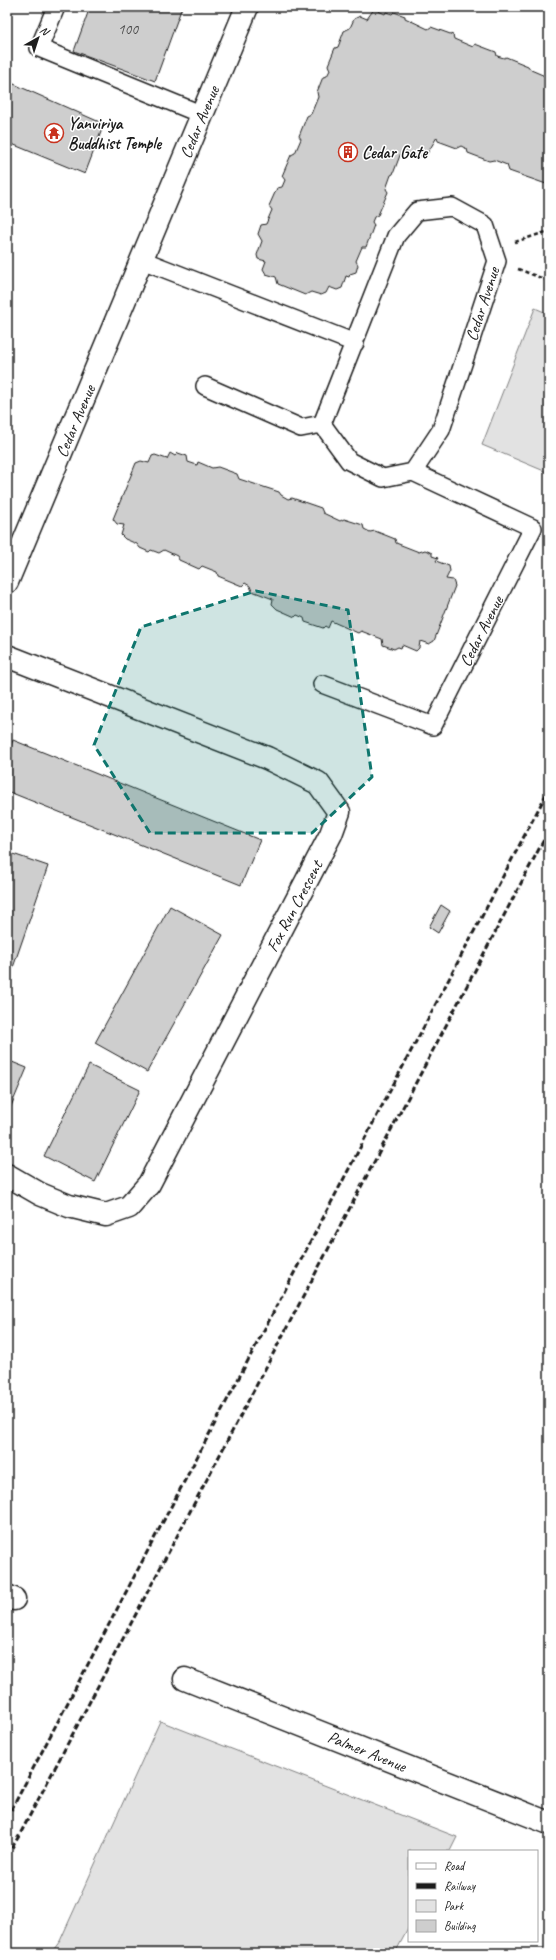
<svg xmlns="http://www.w3.org/2000/svg" width="556" height="1960" viewBox="0 0 556 1960" font-family="Caveat,sans-serif">
	<style>
		.green { fill: #e2e2e2; stroke: #7f7f7f }
		.building { fill: #cecece; stroke: #1c1c1c }
		.lines { fill: none; stroke-linecap: round; stroke-linejoin: round }
		.service-casing { stroke: #1c1c1c; stroke-width: 20 }
		.minor-casing { stroke: #1c1c1c; stroke-width: 25 }
		.path { stroke: #1c1c1c; stroke-width: 2.5; stroke-dasharray: 4 3; stroke-linecap: butt }
		.service { stroke: #fff; stroke-width: 17 }
		.minor { stroke: #fff; stroke-width: 22 }
		.rail { stroke: #1c1c1c; stroke-width: 3; stroke-dasharray: 6 3; stroke-linecap: butt }
		.marked { fill: #0f766e; fill-opacity: 0.2; stroke: #0f766e; stroke-width: 3; stroke-dasharray: 8 5; stroke-linejoin: round }
		.labels { text-anchor: middle; stroke-width: 3; stroke-linejoin: round; paint-order: stroke }
		.number-label { font-size: 15px; fill: #484848 }
		.street-label { font-size: 17px; fill: #1c1c1c; stroke: #fff }
		.poi-label { font-size: 17px; font-weight: bold; fill: #1c1c1c; stroke: #fff; text-anchor: start }
	</style>
	<rect width="100%" height="100%" fill="#fff"/>
	<filter id="ink" filterUnits="userSpaceOnUse"><feTurbulence type="fractalNoise" baseFrequency=".025" numOctaves="2"/><feDisplacementMap in="SourceGraphic" scale="8" xChannelSelector="R" yChannelSelector="G"/><feConvolveMatrix kernelMatrix="1 2 1 2 8 2 1 2 1" color-interpolation-filters="sRGB"/></filter>
	<g filter="url(#ink)">
		<!-- green -->
		<path class="green" d="M535 308 549 314V473L482 445Z
			M160 1721 457 1837 450 1851H409V1927L395 1953H51L60 1941Z"/>
		<!-- building -->
		<path class="building" d="M90 7H182L155 81 74 51Z
			M374 9 385 14 386 12 392 14 394 12 405 16V18L428 29 431 27 453 35 454 39 473 47 475 44 496 52 497 56 504 58 506 57 528 66 531 70 545 76 549 75V185L509 171 507 165 494 160 489 161 468 153 467 149 461 146 457 148 438 141 437 137 427 154 418 157 402 150 393 174 391 175 386 189 388 192 378 215 374 217 372 222 374 225 366 247H362L356 261 358 265 356 272 350 274 349 277 346 276 342 288 337 290 329 287 326 293 321 295 311 292 305 295 278 284 276 277 266 274 263 269 266 261 258 259 257 255 262 241 258 234 261 225 266 224 272 210 269 206 277 188 282 187 285 180 282 176 291 155 295 153 301 139 299 136 307 116 311 114 318 97 317 92 323 77 327 76 330 70 328 65 335 48 338 47 344 31 350 28 354 19 360 16 367 19Z
			M7 81 104 124 85 174 7 142Z
			M170 453 175 456 178 453 187 456 188 462 197 465 198 462 212 468 218 467 237 474 239 479 279 492 281 495 288 499 292 498 321 508 323 513 340 521 344 519 363 525 364 529 370 532 375 531 395 539 396 543 419 552 425 550 432 553V556L438 558 436 561 449 566 450 571 446 579 453 580 455 586 434 641 429 644 420 641 419 648 416 651 402 645 401 648 398 647 394 649 383 645 382 639 361 631 358 633 331 621 328 628 325 626 323 628 305 622 304 618 297 615 295 617 277 609 272 604 273 599 252 591 250 586 245 583 242 586 218 576 217 572 202 566 199 569 179 560 177 556 164 550 159 553 151 550 149 552 140 548 137 544 125 539 121 535 124 525 117 524 113 519 136 463 141 461 149 463 152 456 155 455 167 459Z
			M13 740 260 840 241 885 7 791V755Z
			M7 852 48 866 7 985Z
			M441 905 450 911 438 933 429 927Z
			M170 906 223 935 147 1072 95 1043Z
			M7 1060 27 1068 9 1111 7 1110Z
			M89 1065 140 1090 95 1182 44 1156Z"/>
		<g class="lines">
			<!-- service casing -->
			<g class="service-casing">
				<path id="service" d="M56 7 39 48 203 115
					M142 260 355 343
					M205 386 301 428 322 424
					M322 424 396 236 417 211 452 207 485 225 497 261 441 430 413 472
					M322 684 433 726 533 528 413 472 383 478 349 461 322 424"/>
			</g>
			<!-- minor casing -->
			<g class="minor-casing">
				<path id="minor" d="M7 582 247 7
					M7 656 267 758 318 783 339 812 331 834 149 1184 129 1207 106 1215 69 1206 40 1194 7 1175
					M7 1596 14 1599
					M185 1679 549 1823"/>
			</g>
			<!-- path -->
			<path class="path" d="M515 242 549 231
				M518 269 549 281"/>
			<!-- service -->
			<use href="#service" class="service"/>
			<!-- minor -->
			<use href="#minor" class="minor"/>
			<!-- rail -->
			<path class="rail" d="M7 1818 549 789
				M7 1856 19 1836 549 830"/>
		</g>
	</g>
	<!-- marked area -->
	<path class="marked" d="M256 591 348 610 372 777 312 833H150L94 745 141 627Z"/>
	<!-- icons -->
	<defs>
		<g id="temple-ring" transform="scale(1)"><circle r="9.5" fill="#fff" stroke="#c8321e" stroke-width="1.5"/><path d="M0-6L5-2H3V0L6.5 2.5H4V6H1.5V3h-3V6H-4V2.5H-6.5L-3 0V-2H-5Z" fill="#c8321e"/></g>
		<g id="building-ring" transform="scale(1)"><circle r="9.5" fill="#fff" stroke="#c8321e" stroke-width="1.5"/><path d="M-4-6H4V6H1V3H-1V6H-4ZM-2.5-4.3h1.7v1.8h-1.7ZM.8-4.3h1.7v1.8H.8ZM-2.5-1h1.7V.8h-1.7ZM.8-1h1.7V.8H.8Z" fill="#c8321e"/></g>
	</defs>
	<g fill-rule="evenodd">
		<use href="#temple-ring" x="54" y="133"/>
		<use href="#building-ring" x="348" y="152"/>
	</g>
	<g class="labels">
		<!-- number labels -->
		<g class="number-label">
			<text x="128" y="34">100</text>
		</g>
		<!-- street labels -->
		<g class="street-label">
			<text transform="translate(199 122) rotate(-67)" y="6">Cedar Avenue</text>
			<text transform="translate(482 304) rotate(-72)" y="6">Cedar Avenue</text>
			<text transform="translate(75 421) rotate(-67)" y="6">Cedar Avenue</text>
			<text transform="translate(481 631) rotate(-63)" y="6">Cedar Avenue</text>
			<text transform="translate(294 906) rotate(-62)" y="6">Fox Run Crescent</text>
			<text transform="translate(367 1751) rotate(22)" y="6">Palmer Avenue</text>
		</g>
		<!-- poi labels -->
		<g class="poi-label">
			<text x="68" y="129">Yanviriya<tspan x="68" dy="20">Buddhist Temple</tspan></text>
			<text x="362" y="158">Cedar Gate</text>
		</g>
	</g>
	<!-- margin -->
	<rect width="556" height="1960" fill="none" stroke="#fff" stroke-width="24"/>
	<rect x="12" y="12" width="532" height="1936" fill="none" stroke="#1c1c1c" stroke-width="1.5" filter="url(#ink)"/>
	<!-- legend -->
	<rect x="408" y="1850" width="130" height="92" fill="#ffffff" stroke="#a4a4a4"/>
	<rect x="416" y="1863" width="20" height="6" fill="#ffffff" stroke="#a4a4a4"/>
	<text x="444" y="1870" font-size="12" fill="#1c1c1c">Road</text>
	<rect x="416" y="1883" width="20" height="6" fill="#1c1c1c" stroke="#a4a4a4"/>
	<text x="444" y="1890" font-size="12" fill="#1c1c1c">Railway</text>
	<rect x="416" y="1900" width="20" height="12" fill="#e2e2e2" stroke="#a4a4a4"/>
	<text x="444" y="1910" font-size="12" fill="#1c1c1c">Park</text>
	<rect x="416" y="1920" width="20" height="12" fill="#cecece" stroke="#a4a4a4"/>
	<text x="444" y="1930" font-size="12" fill="#1c1c1c">Building</text>
	<!-- north arrow -->
	<g transform="translate(38 38) rotate(39)" stroke="#ffffff" stroke-width="3" paint-order="stroke">
	<path d="M0-3L7 15L0 10L-7 15Z" fill="#1c1c1c"/>
	<text y="-6" font-size="11" font-weight="bold" text-anchor="middle" fill="#1c1c1c">N</text>
	</g>
</svg>
